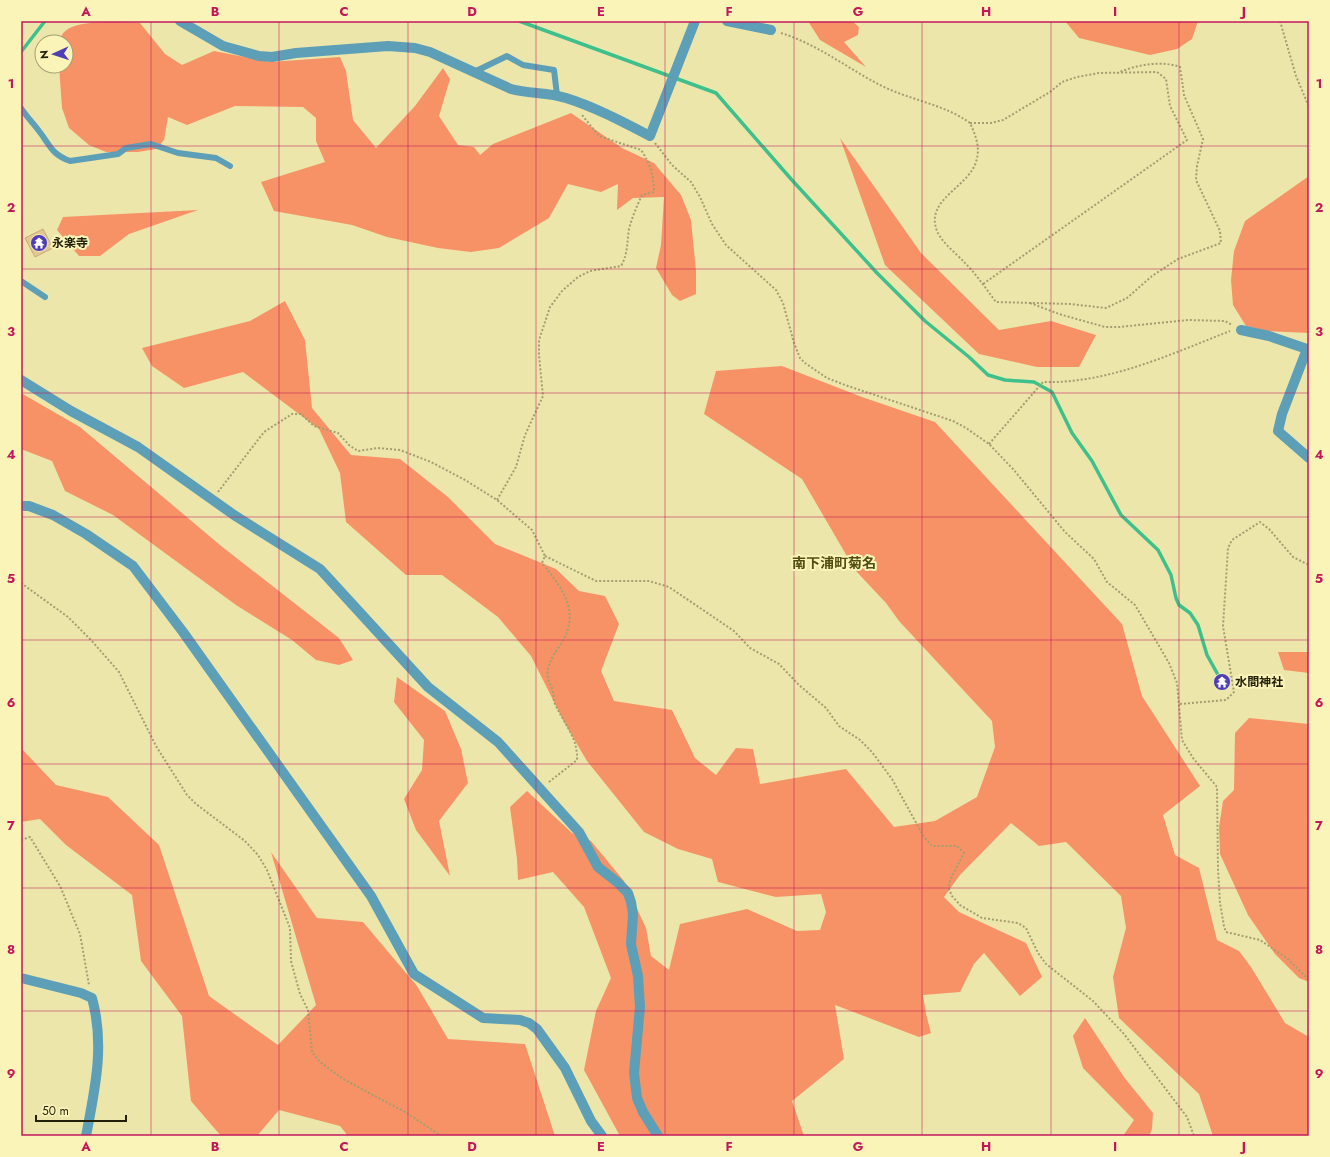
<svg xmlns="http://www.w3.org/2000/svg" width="1330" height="1157" viewBox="0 0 1330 1157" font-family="Jost,'Noto Sans JP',sans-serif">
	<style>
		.forest { fill: #f79267 }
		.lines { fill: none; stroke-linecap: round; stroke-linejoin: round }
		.stream { stroke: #3ec08d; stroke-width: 3.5 }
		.building { fill: #e4c792; stroke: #c7ab77 }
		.path { stroke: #a39e70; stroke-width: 2; stroke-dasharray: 2 2; stroke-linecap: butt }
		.lane { stroke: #5d9fb7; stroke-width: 6 }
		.street { stroke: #5d9fb7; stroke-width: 10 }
		.grid { fill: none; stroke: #c2185b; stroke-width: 1; stroke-opacity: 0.55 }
		.labels { text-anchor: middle; stroke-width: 4; stroke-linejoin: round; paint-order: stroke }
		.poi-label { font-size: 12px; font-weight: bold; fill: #221f08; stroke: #faf4b8; text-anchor: start }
		.quarter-label { font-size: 14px; font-weight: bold; fill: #534d13; stroke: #faf4b8 }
		.neatline { fill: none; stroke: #c2185b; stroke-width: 1.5 }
		.grid-label { font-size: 13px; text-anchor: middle; font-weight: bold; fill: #c2185b }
	</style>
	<rect width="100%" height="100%" fill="#ece6ab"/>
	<!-- forest -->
	<path class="forest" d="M808 21H852L859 27 858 35 844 42 866 67 820 40Z
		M1065 21H1198L1192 39 1177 49 1150 55 1079 38Z
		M111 22 140 23 165 54 182 65 214 51 270 62 340 57 346 71 353 120 376 148 415 106 443 68 450 79 439 116 458 145 474 147 480 155 493 144 571 113 622 148 654 163 681 195 691 220 696 271V294L680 301 672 295 656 268 661 245 664 197 633 198 617 210 618 184 601 192 568 184 549 218 499 248 471 252 438 248 387 237 352 225 274 211 261 182 325 162 316 141V118L303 107 235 106 187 125 168 117 164 140 156 149 138 152H106L89 145 69 128 62 108 59 66H66V42H60C61 21 96 23 111 22Z
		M840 138 921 253 999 330 1051 321 1096 335 1079 367H1037L979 354 885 265Z
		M1309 176V333L1266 331 1246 326 1233 305 1231 280 1234 251 1245 221Z
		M198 210 129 234 100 256H79L57 230 63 217Z
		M285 301 305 340 312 408 351 455 400 459 448 497 495 544 556 569 579 591 605 596 619 624 601 671 614 701 672 710 695 758 716 775 736 748 753 749 760 784 846 769 894 827 935 821 977 797 995 747 992 721 899 621 886 603 855 570 802 479 704 414 716 371 782 366 862 397 935 422 1122 624 1142 696 1200 786 1163 815 1175 855 1199 868 1217 940 1239 951 1251 967 1285 1023 1309 1037V1136H1213L1199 1094 1119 1018 1113 977 1126 928 1121 896 1066 842 1039 846 1011 823 960 875 944 897 959 912 1026 943 1042 977 1020 996 984 953 974 964 960 992 923 995 926 1014 931 1033 919 1037 835 1005 844 1059 792 1101 804 1136H620L584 1070 596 1011 611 978 584 907 553 872 518 880 517 859 510 807 527 791 572 833 591 841 624 881 646 928 651 956 669 970 680 924 747 909 797 931 820 930 826 912 821 894 776 897 718 882 712 859 678 849 644 832 587 761 565 724 531 656 498 617 442 575H406L346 522 340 473 319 429 243 372 184 388 152 366 142 348 250 321Z
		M21 393 80 427 220 545 339 638 353 660 339 665 316 660 292 640 236 605 113 515 65 491 52 461 21 449Z
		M1278 652H1309V673L1284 670Z
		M397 677 445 711 461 749 468 783 439 821 450 876 416 830 404 799 422 770 424 740 394 702Z
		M1249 718 1309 724V982L1299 978 1275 954 1248 915 1220 854 1219 827 1223 801 1234 790 1235 733Z
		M21 748 56 785 108 797 159 845 209 996 278 1045 316 1005 271 852 317 918 363 922 417 986 448 1039 525 1044 555 1136H348L340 1126 279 1110 257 1136H221L191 1101 182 1016 141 961 132 895 66 845 40 819 21 822Z
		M1085 1018 1124 1077 1153 1113 1152 1129 1149 1136H1123L1134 1120 1083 1068 1073 1036Z"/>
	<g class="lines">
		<!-- stream -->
		<path class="stream" d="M519 21 716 93 791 179 877 273 925 321 969 357 988 375 1005 380 1034 382 1052 392 1072 433 1092 461 1121 515 1158 550 1171 575 1176 598 1179 605 1190 613 1198 625 1207 655 1222 682
			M21 52 45 21"/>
	</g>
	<!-- building -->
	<path class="building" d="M43 229 53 248 35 257 25 238Z"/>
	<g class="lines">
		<!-- path -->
		<path class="path" d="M1280 21 1296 76 1309 107
			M781 33C817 44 847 68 880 85 909 100 944 104 970 123 975 134 980 146 977 158 972 187 924 198 937 231 942 243 957 254 965 263 977 275 986 289 996 302L1070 304 1106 308 1127 298 1152 276 1178 259 1221 243 1220 231 1196 180 1197 166 1203 139 1184 95 1180 67C1161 60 1136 65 1117 73
			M970 123H991L1003 120 1050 92 1062 82 1077 77 1099 73 1157 72 1166 79 1170 106 1187 140 983 284
			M655 143 672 165 691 182 700 197 712 224 726 245 776 290 783 303 794 343 800 358 805 363 827 378 845 385 953 421 966 428 989 444 1013 469 1065 532 1094 559 1107 582 1135 605 1169 663 1177 683 1182 740 1193 758 1217 787 1218 869 1220 903 1224 926 1226 932 1260 940 1288 959 1309 980
			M1030 303 1059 314 1105 327H1119L1188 320 1225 321 1232 325
			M989 444 1043 382C1108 384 1171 354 1230 331
			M218 492 264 432 292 414H301L314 426 338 433 349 445 358 451 378 448 400 450 431 462 465 480 497 500 532 530 545 556 542 563C564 590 582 614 559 647 552 657 546 666 548 678 549 683 552 687 553 692 554 696 553 700 555 704 564 724 578 737 577 760L549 782
			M497 500 516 467 525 435 543 396 539 355V340L550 307 562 291 578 277 590 271 621 266C628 254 627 242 629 229 632 217 637 206 642 195L654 192C654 176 650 163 641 150L599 136 582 115
			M545 556 596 581H649L669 587 734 631 750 648 779 664 799 685 826 708 839 726 860 740 872 752 892 779 924 837 932 846H957L964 853 950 880 949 889 952 896 960 905 982 918 1018 923 1026 928 1038 953 1046 964 1093 1001 1124 1034 1187 1117 1194 1136
			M21 583 68 617 91 640 119 672 156 746 187 795 196 804 245 841 258 855 267 870 290 928 291 961 300 994 308 1010 312 1052 320 1062 343 1079 407 1113 441 1136
			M1180 704 1226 700 1234 692 1223 626 1228 548 1232 540 1260 522 1269 529 1293 557 1309 565
			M21 840 30 837 60 886 80 934 89 985"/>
		<!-- lane -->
		<path class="lane" d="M474 72 507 56 523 65 554 70 557 95
			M21 108C26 116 33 123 39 131 50 145 51 154 70 161L118 154 126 148 151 144 178 153 216 158 230 166
			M21 281 45 297"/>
		<!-- street -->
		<path class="street" d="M180 21 223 46 259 56 272 57 296 53 388 46 415 48 430 52 511 89C529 94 548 92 566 98 595 107 623 122 650 136L695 21
			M727 21 771 30
			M1241 330 1269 336 1307 349 1282 414 1278 431 1309 458
			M21 380 71 411 138 447 234 515 320 569 428 687 498 742 579 832 598 867 617 882 628 893 631 902 633 914 631 944 638 976 640 1007 634 1073 637 1098 643 1112 658 1136
			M21 506H29L53 515 86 534 133 566 183 632 371 896 414 974 483 1018 520 1020 529 1023 537 1029 565 1068 591 1121 602 1136
			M21 978 81 993 92 998C105 1045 95 1089 86 1136"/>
	</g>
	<!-- grid -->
	<path class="grid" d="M151 21V1136M279 21V1136M408 21V1136M536 21V1136M665 21V1136M794 21V1136M922 21V1136M1051 21V1136M1179 21V1136M21 146H1309M21 269H1309M21 393H1309M21 517H1309M21 640H1309M21 764H1309M21 888H1309M21 1011H1309"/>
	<!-- icons -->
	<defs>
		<g id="temple-disc" transform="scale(0.9)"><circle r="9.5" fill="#4f3eb6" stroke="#faf4b8"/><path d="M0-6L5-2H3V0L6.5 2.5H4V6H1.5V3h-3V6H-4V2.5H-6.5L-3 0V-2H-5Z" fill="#fff"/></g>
	</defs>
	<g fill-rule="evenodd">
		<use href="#temple-disc" x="39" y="243"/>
		<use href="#temple-disc" x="1222" y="682"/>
	</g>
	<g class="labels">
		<!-- poi labels -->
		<g class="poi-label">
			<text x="52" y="247">永楽寺</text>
			<text x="1235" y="686">水間神社</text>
		</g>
		<!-- quarter labels -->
		<g class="quarter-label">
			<text x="834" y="568">南下浦町菊名</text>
		</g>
	</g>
	<!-- border -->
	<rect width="1330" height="1157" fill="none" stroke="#faf4b8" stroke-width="44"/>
	<!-- north arrow -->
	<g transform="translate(54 54) rotate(267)"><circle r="19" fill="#faf4b8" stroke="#a49f72"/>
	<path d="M0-3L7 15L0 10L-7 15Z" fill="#4f3eb6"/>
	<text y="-6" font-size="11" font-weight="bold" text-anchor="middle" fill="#221f08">N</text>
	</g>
	<!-- scale -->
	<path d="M36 1115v6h90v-6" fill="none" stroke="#221f08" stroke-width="2"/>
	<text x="42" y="1115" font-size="12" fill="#221f08" stroke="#faf4b8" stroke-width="3" paint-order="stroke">50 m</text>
	<rect x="22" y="22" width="1286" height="1113" class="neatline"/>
	<g class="grid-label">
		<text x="86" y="16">A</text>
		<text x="215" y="16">B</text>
		<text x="344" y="16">C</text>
		<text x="472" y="16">D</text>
		<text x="601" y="16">E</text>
		<text x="729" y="16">F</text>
		<text x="858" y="16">G</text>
		<text x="986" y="16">H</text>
		<text x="1115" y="16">I</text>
		<text x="1244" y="16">J</text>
		<text x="11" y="88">1</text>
		<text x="1319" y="88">1</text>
		<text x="11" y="212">2</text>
		<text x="1319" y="212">2</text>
		<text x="11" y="336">3</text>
		<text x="1319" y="336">3</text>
		<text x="11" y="459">4</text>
		<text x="1319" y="459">4</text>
		<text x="11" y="583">5</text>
		<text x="1319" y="583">5</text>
		<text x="11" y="707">6</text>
		<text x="1319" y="707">6</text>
		<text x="11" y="830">7</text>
		<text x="1319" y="830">7</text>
		<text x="11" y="954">8</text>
		<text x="1319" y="954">8</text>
		<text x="11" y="1078">9</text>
		<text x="1319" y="1078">9</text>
		<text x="86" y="1151">A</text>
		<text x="215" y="1151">B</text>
		<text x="344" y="1151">C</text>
		<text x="472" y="1151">D</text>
		<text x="601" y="1151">E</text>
		<text x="729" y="1151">F</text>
		<text x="858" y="1151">G</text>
		<text x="986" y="1151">H</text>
		<text x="1115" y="1151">I</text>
		<text x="1244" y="1151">J</text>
	</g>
</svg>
